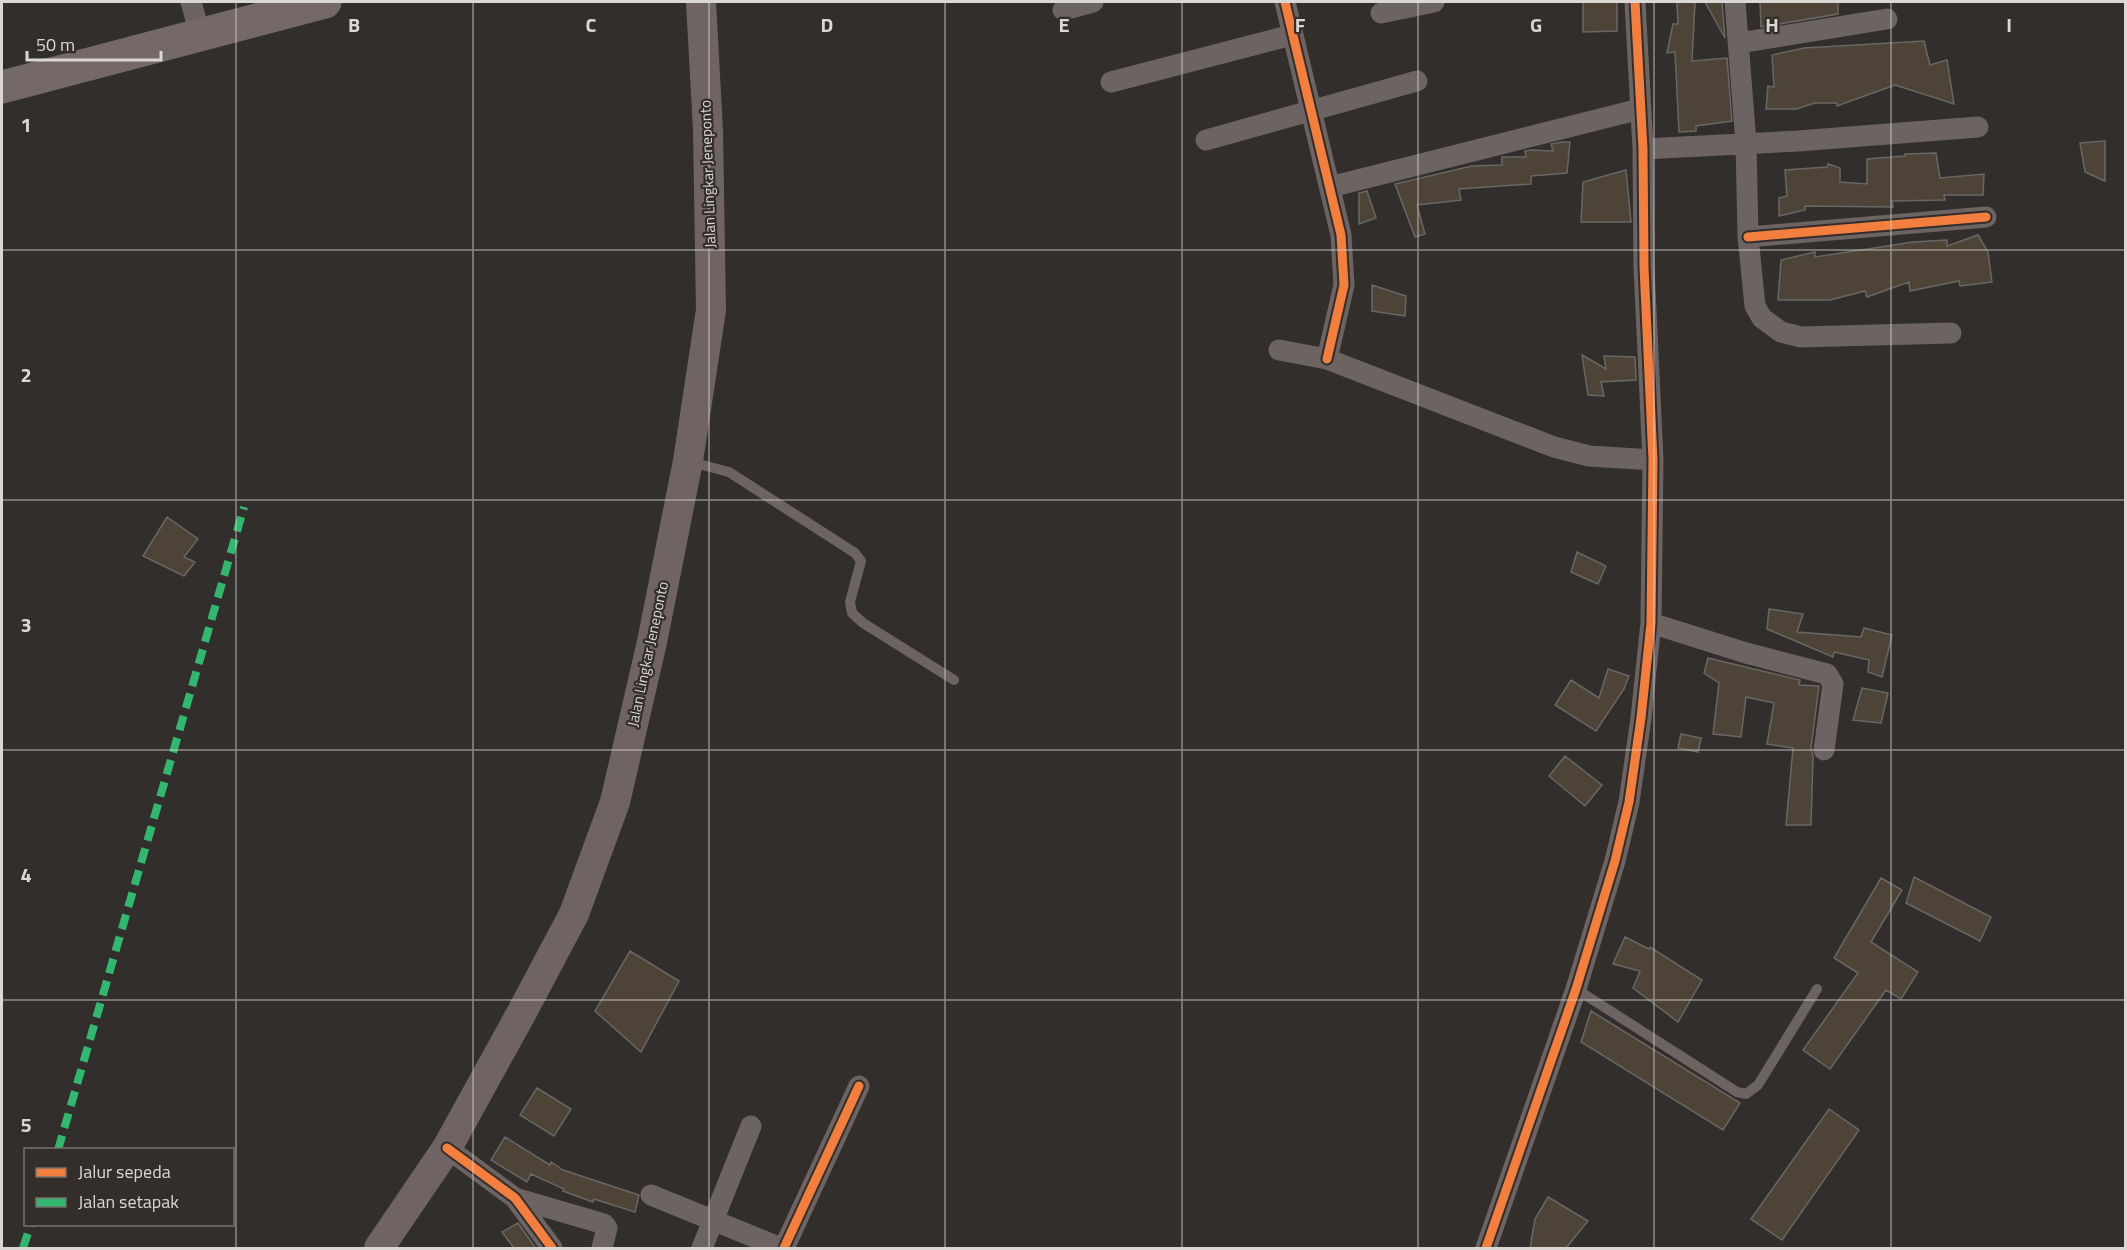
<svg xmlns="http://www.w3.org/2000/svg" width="2127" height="1250" viewBox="0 0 2127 1250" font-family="'Titillium Web',sans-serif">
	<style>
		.building { fill: #4e4337; stroke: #696764; stroke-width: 1.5 }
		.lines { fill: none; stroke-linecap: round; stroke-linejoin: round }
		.lane { stroke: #6c6362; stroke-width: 10 }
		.street { stroke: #6c6362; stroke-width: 21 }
		.secondary { stroke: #6f6463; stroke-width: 30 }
		.highway { stroke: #746967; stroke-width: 33 }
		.quiet { stroke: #33b770; stroke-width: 8; stroke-dasharray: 15 8; stroke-linecap: butt }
		.cycleway-casing { stroke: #332e29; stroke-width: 13 }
		.cycleway { stroke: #f27e40; stroke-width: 9 }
		.grid { fill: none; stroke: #dad7d4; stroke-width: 1.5; stroke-opacity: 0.55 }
		.labels { text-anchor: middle; stroke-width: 4.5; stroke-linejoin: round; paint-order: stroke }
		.street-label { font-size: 15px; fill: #dad7d4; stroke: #332e29 }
		.grid-label { font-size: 20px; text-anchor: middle; font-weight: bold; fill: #dad7d4; stroke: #332e29; stroke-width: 4.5; stroke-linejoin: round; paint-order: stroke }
	</style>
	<rect width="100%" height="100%" fill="#312e2b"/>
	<!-- building -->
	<path class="building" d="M1583 2H1617V31L1583 32Z
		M1677 2H1695L1692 61 1727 58 1732 121 1696 126V131L1679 132 1675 52 1667 53 1673 24H1678Z
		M1705 2H1722L1725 38Z
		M1760 2H1838V14L1761 27Z
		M1924 41 1930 65 1947 60 1954 104 1895 85 1837 106V103H1815L1796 109H1766L1768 86 1774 87 1772 55 1804 48Z
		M2105 141V181L2085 172 2080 143Z
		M1562 142H1570L1567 173 1531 176V184L1459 189 1461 200 1417 205 1425 234 1415 237 1395 184 1472 166 1502 165V157H1526L1525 151 1531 150 1553 151 1551 144Z
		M1936 153 1940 178 1984 174 1983 195H1944L1945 200 1892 201 1893 207 1805 206V210L1779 216V198L1787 196 1785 170 1827 167 1828 164 1840 168V182L1867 184V159L1905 156V154Z
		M1626 170 1631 222H1581L1583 182Z
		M1367 191 1376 218 1359 224V193Z
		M1978 235 1988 252 1992 282 1960 286 1959 281 1910 291 1909 282 1867 297 1865 291 1830 300H1778L1781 260 1815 252V257L1913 242 1947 240V246Z
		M1372 285 1406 296 1405 316 1372 311Z
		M1582 355 1606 369 1604 356 1635 357 1636 380 1601 382 1604 396 1588 395Z
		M167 517 198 539 184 557 195 562 184 576 143 556Z
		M1577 552 1606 566 1598 584 1571 572Z
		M1769 609 1803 614 1797 632 1861 637 1864 628 1892 635 1882 677 1868 672 1869 660 1834 652 1833 657 1767 629Z
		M1708 658 1800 680 1799 685 1819 686 1811 748 1813 757 1811 825H1786L1793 748 1767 744 1774 703 1746 697 1741 737 1713 734 1719 683 1704 673Z
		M1608 669 1629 676 1624 689 1596 731 1555 705 1571 680 1599 698Z
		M1862 688 1888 693 1881 723 1853 720Z
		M1681 734 1701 738 1698 752 1678 748Z
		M1565 756 1602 785 1585 806 1549 776Z
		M1914 877 1991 917 1980 941 1906 903Z
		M1881 878 1902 890 1871 942 1918 972 1901 999 1886 990 1830 1069 1803 1050 1858 973 1834 958Z
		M1625 937 1649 949 1650 947 1702 980 1678 1022 1633 988 1640 971 1613 964Z
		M630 951 679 981 641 1052 595 1011Z
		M1591 1011 1740 1103 1723 1130 1581 1042Z
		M537 1088 571 1109 554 1136 520 1115Z
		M1829 1109 1859 1130 1782 1240 1751 1219Z
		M505 1137 550 1165 551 1162 563 1170 639 1195 635 1212 594 1199 593 1202 563 1191 564 1189 531 1174 527 1182 491 1160Z
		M1548 1197 1588 1221 1566 1248H1530L1535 1219Z
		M518 1223 534 1246 536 1248H514L502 1232Z"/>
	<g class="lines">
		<!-- lane -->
		<path class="lane" d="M691 462 729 472 855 553 861 561 850 602 852 613 863 623 954 680
			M1576 989 1737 1092 1746 1094 1758 1085 1817 989"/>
		<!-- street -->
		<path class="street" d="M191 2 200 34
			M1285 2 1341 235 1344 285 1327 359
			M1735 2 1746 143 1748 237 1755 306 1762 318 1781 332 1801 337 1951 333
			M1063 10 1093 2
			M1381 13 1434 2
			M1739 43 1887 19
			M1111 82 1292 35
			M1206 140 1417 81
			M1643 149 1798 141 1978 127
			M1330 187 1640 109
			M1748 237 1986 217
			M1279 350 1327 359 1554 447 1589 456 1653 460
			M1651 623 1746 653 1827 674 1833 684 1824 750
			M447 1148 515 1198 552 1248
			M651 1195 781 1248
			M515 1198 604 1224 607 1228 602 1248
			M702 1248 751 1126
			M784 1248 859 1086
			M1486 1248 1576 989 1615 861 1629 802 1641 718 1651 623 1653 460 1644 267 1643 149 1635 2"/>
		<!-- secondary -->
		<path class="secondary" d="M379 1248 447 1148 522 1012 574 914 615 802 652 642 688 461 711 310 708 130 701 2"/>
		<!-- highway -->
		<path class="highway" d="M2 87 325 2"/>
		<!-- quiet -->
		<path class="quiet" d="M58 1150 244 507
			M23 1248 31 1224"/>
		<!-- cycleway casing -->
		<g class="cycleway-casing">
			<path id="cycleway" d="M1285 2 1341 235 1344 285 1327 359
				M1748 237 1986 217
				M447 1148 515 1198 552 1248
				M784 1248 859 1086
				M1486 1248 1576 989 1615 861 1629 802 1641 718 1651 623 1653 460 1644 267 1643 149 1635 2"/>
		</g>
		<!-- cycleway -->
		<use href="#cycleway" class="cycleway"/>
	</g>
	<!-- grid -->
	<path class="grid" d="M236 2V1248M473 2V1248M709 2V1248M945 2V1248M1182 2V1248M1418 2V1248M1654 2V1248M1891 2V1248M2 250H2126M2 500H2126M2 750H2126M2 1000H2126"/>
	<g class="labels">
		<!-- street labels -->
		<g class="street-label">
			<text transform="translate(708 174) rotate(-92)" y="5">Jalan Lingkar Jeneponto</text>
			<text transform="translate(648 654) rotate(-78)" y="5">Jalan Lingkar Jeneponto</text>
		</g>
	</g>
	<g class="grid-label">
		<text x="354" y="32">B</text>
		<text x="591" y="32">C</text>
		<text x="827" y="32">D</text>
		<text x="1064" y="32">E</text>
		<text x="1300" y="32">F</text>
		<text x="1536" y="32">G</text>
		<text x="1772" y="32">H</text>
		<text x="2009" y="32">I</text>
		<text x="26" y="132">1</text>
		<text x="26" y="382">2</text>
		<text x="26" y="632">3</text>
		<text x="26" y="882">4</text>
		<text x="26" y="1132">5</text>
	</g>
	<!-- border -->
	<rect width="2127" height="1250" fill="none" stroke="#dad7d4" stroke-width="6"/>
	<!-- legend -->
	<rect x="24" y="1148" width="210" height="78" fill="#332e29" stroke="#76726d" stroke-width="1.5"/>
	<rect x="36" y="1168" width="30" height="9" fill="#f27e40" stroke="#76726d" stroke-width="1.5"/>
	<text x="78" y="1178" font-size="18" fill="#dad7d4">Jalur sepeda</text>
	<rect x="36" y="1198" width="30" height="9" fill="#33b770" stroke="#76726d" stroke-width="1.5"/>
	<text x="78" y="1208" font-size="18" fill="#dad7d4">Jalan setapak</text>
	<!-- scale -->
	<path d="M27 51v9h134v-9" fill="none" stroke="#dad7d4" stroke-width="3"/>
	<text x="36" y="51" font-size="18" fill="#dad7d4" stroke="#332e29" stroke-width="4.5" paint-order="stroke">50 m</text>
</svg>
